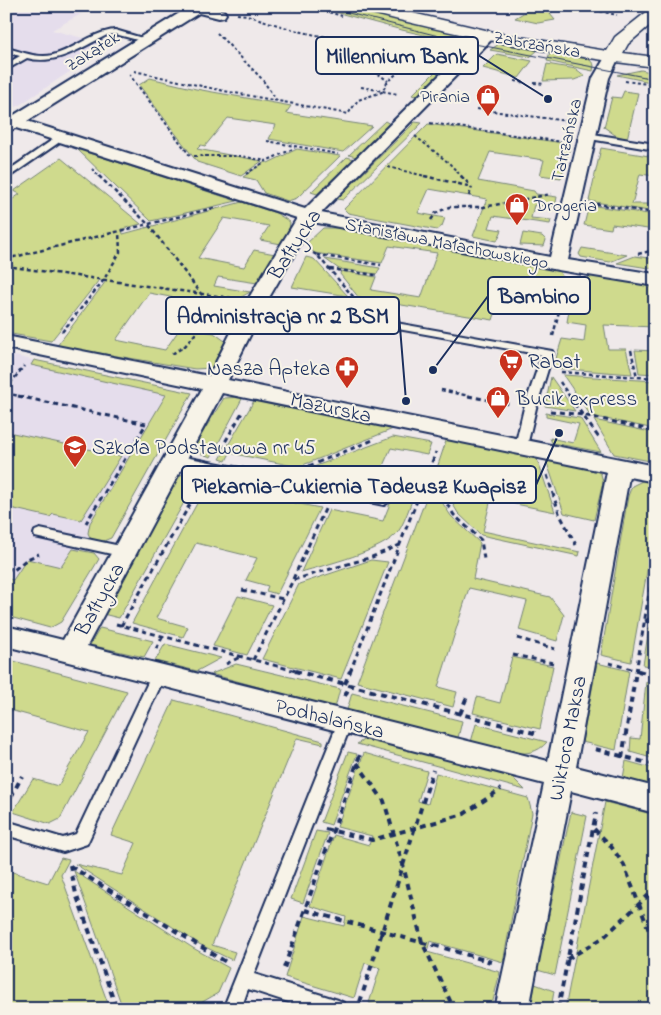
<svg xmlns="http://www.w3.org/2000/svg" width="661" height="1015" viewBox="0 0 661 1015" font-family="'Indie Flower',sans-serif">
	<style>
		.built { fill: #e5ddec }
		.green { fill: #cfda8d; stroke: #758476 }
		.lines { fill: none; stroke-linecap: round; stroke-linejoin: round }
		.service-casing { stroke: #1b2f5e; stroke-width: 4 }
		.minor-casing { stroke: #1b2f5e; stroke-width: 4 }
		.tertiary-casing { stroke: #1b2f5e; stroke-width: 3 }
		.path-far3 { stroke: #1b2f5e; stroke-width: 2; stroke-dasharray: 3 2.5; stroke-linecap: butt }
		.path-far2 { stroke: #1b2f5e; stroke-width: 2.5; stroke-dasharray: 4 3; stroke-linecap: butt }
		.path-far1 { stroke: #1b2f5e; stroke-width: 3; stroke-dasharray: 5 4; stroke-linecap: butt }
		.path { stroke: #1b2f5e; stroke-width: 4; stroke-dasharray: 6 5; stroke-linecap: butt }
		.service { fill: #f7f3e8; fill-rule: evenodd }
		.minor { fill: #f7f3e8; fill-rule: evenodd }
		.tertiary { fill: #f7f3e8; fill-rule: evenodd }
		.tram { stroke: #1b2f5e; stroke-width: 1 }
		.labels { text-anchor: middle; stroke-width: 4; stroke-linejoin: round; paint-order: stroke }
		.far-street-label { font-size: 18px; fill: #1b2f5e; stroke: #f7f3e8 }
		.far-poi-label { font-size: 18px; fill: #1b2f5e; stroke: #f7f3e8; text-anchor: end }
		.street-label { font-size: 21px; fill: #1b2f5e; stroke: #f7f3e8 }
		.poi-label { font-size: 21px; fill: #1b2f5e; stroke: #f7f3e8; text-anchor: start }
		.leader { fill: none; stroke: #1b2f5e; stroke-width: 2 }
		.callout-dot { fill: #1b2f5e; stroke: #f7f3e8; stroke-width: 2 }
		.callout { fill: #f7f3e8; stroke: #1b2f5e; stroke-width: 2 }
		.callout-label { font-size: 22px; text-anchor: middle; font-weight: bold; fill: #1b2f5e }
	</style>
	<rect width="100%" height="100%" fill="#efe9ea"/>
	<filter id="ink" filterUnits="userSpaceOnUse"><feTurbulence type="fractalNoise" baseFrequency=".02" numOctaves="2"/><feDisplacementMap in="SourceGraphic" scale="10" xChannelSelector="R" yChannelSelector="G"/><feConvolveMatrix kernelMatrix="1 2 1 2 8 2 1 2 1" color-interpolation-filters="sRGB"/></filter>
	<g filter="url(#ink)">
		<!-- built -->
		<path class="built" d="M6 6H95L52 30 110 45 18 106 6 110Z
			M6 354 185 395 94 553 6 614Z"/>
		<!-- green -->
		<path class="green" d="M313 6H344L464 36 468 45 402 30Z
			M535 6H582L575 12 555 9 550 14 555 20 538 23 515 18Z
			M499 44H502L538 50 530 57 490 50Z
			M550 52 585 58 590 60 594 65 593 71 547 61Z
			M497 54 532 61 519 78 483 68Z
			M445 62 447 68 418 97 412 95Z
			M547 64 576 69 585 76 574 80 543 81Z
			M641 70 655 73V83L617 75Z
			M150 78 196 89 291 106 286 113 372 126 343 152 269 139 276 125 228 118 205 146 201 145 197 149 262 161 241 176 197 162 139 85Z
			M624 91 638 93 627 139 615 135 604 127 612 97 621 98Z
			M385 121 390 124 356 157 349 155Z
			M415 122 422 123 343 200 337 199Z
			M428 124 571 144 561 178 540 175 544 160 490 152 478 181 534 191 536 194 557 197 555 207 534 205 531 218 551 220 550 224 493 216 489 228 502 230 497 241 473 236 487 199 429 189 418 213 445 218 442 226 437 230 348 213 344 209Z
			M601 148 655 157V176L640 174 632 204H655V212L589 201Z
			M77 149 237 201 151 221Z
			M297 149 340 156 297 198 288 201 264 193 256 180 243 177 265 162 268 163Z
			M347 157 354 159 317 194 311 192Z
			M61 158 141 224 122 229 123 234 242 202 276 213 290 222 289 231 281 244 260 240 269 226 224 218 198 258 244 267 254 250 275 254 257 283 218 277 214 286 250 292 195 324 184 322 197 302 149 293 116 340 165 350 181 327 214 333 225 341 212 368 195 369 57 346 106 281 99 280 51 341 6 333V204L20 194 14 191Z
			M589 205 655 215V230L612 224 611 229 584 225Z
			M323 228H343L559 271 562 276 561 282 541 279 536 294 503 289 493 320 359 298 340 274 341 271 376 277 371 290 421 298 437 253 389 246 382 263 314 253 307 243Z
			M523 233 542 236 546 240 544 246 520 245Z
			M582 248 627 255 610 262 581 257 579 254Z
			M635 256 655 259V269L617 263Z
			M306 257 314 259 348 296 292 287Z
			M325 259 380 268 377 274 339 269Z
			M589 276 655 286V327L604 325 608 349H626L632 374 553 368 562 339 584 342 586 325 567 322 575 277 588 279Z
			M635 350 655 351V374L639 373Z
			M34 360 192 393 111 538 101 542 91 540 88 533 90 523 166 395 31 365Z
			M563 375 655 381V429L591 416Z
			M551 377 575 411 545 406Z
			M243 397 211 457 199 453 195 445 224 398Z
			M255 399 398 427 298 467 230 453 226 461 220 459Z
			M546 413 580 418 601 452 552 443 550 438 573 443 579 424 546 417Z
			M594 420 655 433V462L614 454Z
			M8 432 121 456 81 520 53 514 50 517 6 507V434Z
			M393 437 431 444 427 455 391 448 381 470 386 473 381 484 308 469Z
			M447 438 536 456 555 512 491 499 483 531 580 552 579 556 481 535 458 513 435 474Z
			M545 457 591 467 601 474 603 482 594 520 564 513Z
			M193 472 200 474 119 618 103 614 180 475Z
			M402 474 420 477C415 491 406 521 398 532 383 551 325 565 301 572L329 510 383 521Z
			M644 480 655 481V526L631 662 601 655 628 496 632 486Z
			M207 485 320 508 277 594 266 591 268 586 246 580 257 558 196 543 156 618 188 627 183 637 132 623Z
			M431 485 451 516 480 543 473 579 550 597 564 615 557 641 519 630 527 601 469 588 438 687 457 692 453 707 357 682Z
			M73 549 94 553 99 559 61 622 50 628 6 616V578L13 580 27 559 61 567Z
			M371 560 388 562 341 679 262 659 299 584Z
			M238 596 272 605 247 655 213 646Z
			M100 628 153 641 144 657 90 645Z
			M649 628 655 629V667L643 665Z
			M165 644 221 658 197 671 155 661Z
			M512 657 553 666 540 729 473 713 477 697 500 703Z
			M6 659 127 691 60 819 50 824 13 812 33 779 58 786 89 732 6 709Z
			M597 663 629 671 616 750 582 742Z
			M236 664 340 689 335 708 211 674Z
			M646 682 655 684V759L630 752 631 738 640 739Z
			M352 693 462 721 458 738 347 710Z
			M174 700 323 741V744L297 738 212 945 235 952 232 960 199 944 75 864 122 875 136 843 111 835Z
			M476 724 547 742C529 764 494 748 471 742Z
			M365 739H378L498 770 511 776 525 790 357 744Z
			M348 752 357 754 331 825 321 822Z
			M364 753 427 771 418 801 428 804 436 773 528 798 532 813 503 962 430 941 427 952 500 972 491 1009H388L369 1003 380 968 365 963 354 998 285 977 304 916 344 926 346 917 310 906 334 835 369 845 372 836 337 827Z
			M626 761 655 769V792L622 784Z
			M605 802 655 815V1009H565Z
			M571 812 587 816 555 975 537 970Z
			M316 831 328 833 303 903 291 899Z
			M61 858 69 860 61 875 110 1009H6V870L48 883Z
			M74 871 193 948 229 968 218 993 199 1004 197 1009H123Z
			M535 984 554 991 551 1009H531Z"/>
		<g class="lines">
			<!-- service casing -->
			<g class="service-casing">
				<path id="service" d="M115 30 149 40 145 42 115 34 107 35C82 47 56 66 27 58L6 70V64L20 56 6 52V48C21 51 37 59 53 55 75 49 92 32 115 30Z
					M587 133 655 144V150L584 138 583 136Z
					M61 134 65 137 64 139 6 179V172Z
					M257 298 552 351 553 353 536 408 527 446 521 450 515 446 524 408 542 355 253 303 252 301 253 299Z
					M175 455 384 497 390 501 384 505 171 462 169 459Z
					M40 529 125 547 130 549 131 552 130 555 125 557 35 537 34 534 35 531Z
					M158 670 163 672 165 676 87 844 63 852 6 835V821L63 838 76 834 151 676 153 672Z
					M345 716 350 718 352 722 254 974 338 1000 344 1003 347 1009H310L248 989 241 1009H223L338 722 340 718Z"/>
			</g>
			<!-- minor casing -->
			<g class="minor-casing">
				<path id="minor" d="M184 6H206L224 11 226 14 224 17 219 18 199 13 27 121 305 209 482 33H492L494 36 492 39 321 213 550 257 593 78 607 54H617L619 57 609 78 568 260 655 274V286L558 270 313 222 267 301 228 380 655 466V482L629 477 576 767 655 787V813L571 791 529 1009H495L544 784 6 646V626L63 640 202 389 6 348V336L209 376 247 301 297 218 16 128 6 132V120L186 9ZM222 393 607 472 548 761 87 646Z"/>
			</g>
			<!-- tertiary casing -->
			<g class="tertiary-casing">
				<path id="tertiary" d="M354 6H382L507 35 607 51 615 37 649 10 655 8V21L628 44 623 53 655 57V67C554 55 455 35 356 9Z"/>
			</g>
			<!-- path-far3 -->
			<path class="path-far3" d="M308 6 342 16
				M595 10 617 15
				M237 14 247 15C284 27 318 40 357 38
				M217 33 262 79 277 101
				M335 40 337 44 388 81
				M134 71 224 91 348 114 358 100 382 92 388 81 421 53
				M129 74 191 157
				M515 81 526 83
				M625 81 655 85
				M534 83 544 84
				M361 87 398 94
				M477 109 567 121
				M430 123 563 142
				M415 136 449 163 462 177
				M267 141 338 154
				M194 156H241L266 161
				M388 167 429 177
				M92 169 100 177
				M246 174 266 161 295 148"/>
			<!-- path-far2 -->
			<path class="path-far2" d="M99 176 148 224 218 316
				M424 176 472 187
				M461 176 470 185
				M469 196 472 187
				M596 204 655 213
				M431 220 436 213 449 207H484L551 194
				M313 253 317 255 357 301
				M638 254 655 250
				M317 255 381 265
				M6 259 214 208
				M6 266 231 298
				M330 269 376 275
				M183 324 216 329
				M62 332 103 281 120 252 119 232
				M553 336 565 286
				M631 350 637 377
				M172 354 185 346 201 327 223 313
				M561 372 655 378
				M560 382 570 397
				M6 389 24 366
				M441 390 474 397
				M6 393 23 397"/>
			<!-- path-far1 -->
			<path class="path-far1" d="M18 396 146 424 86 523
				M468 396 509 404
				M569 396 599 438
				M550 411 583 415 655 431
				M221 449 243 411
				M309 466 373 440
				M428 474 454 515 481 540 484 559
				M547 475 559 513 576 545
				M6 568 14 570 27 559 39 554
				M293 579 326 507
				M242 590 283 599
				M645 621 655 616
				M645 621 655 624
				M116 624 300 672
				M121 626 202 483
				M517 638 555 649
				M156 649 163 636
				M513 655 553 663
				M253 660 293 580 372 557 400 545
				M609 663 643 672
				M226 664 240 657
				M350 672 436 452
				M636 672 655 558"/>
			<!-- path -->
			<path class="path" d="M295 671 538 734
				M638 671 655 675
				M345 684 350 671
				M345 696 350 685
				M460 714 468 694
				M595 749 655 765
				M622 758 636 671
				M357 763 384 801 403 865 422 942 454 1009
				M6 807 22 776
				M325 829 372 840 464 814 501 789
				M594 829 610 845 624 865 653 941 655 952
				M70 865 76 894 117 1009
				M70 866 226 962
				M305 910 434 946
				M434 945 491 962
				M567 959 603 938 655 889
				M284 968 361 752
				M360 1002 433 770
				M558 1009 596 813"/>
			<!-- service -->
			<use href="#service" class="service"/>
			<!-- minor -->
			<use href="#minor" class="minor"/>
			<!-- tertiary -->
			<use href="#tertiary" class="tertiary"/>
			<!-- tram -->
			<path class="tram" d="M321 6 454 40 655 79"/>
		</g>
	</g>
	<!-- icons -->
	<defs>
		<g id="shop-pin" transform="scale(1.25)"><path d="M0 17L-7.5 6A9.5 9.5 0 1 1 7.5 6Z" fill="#c8321e" stroke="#f7f3e8"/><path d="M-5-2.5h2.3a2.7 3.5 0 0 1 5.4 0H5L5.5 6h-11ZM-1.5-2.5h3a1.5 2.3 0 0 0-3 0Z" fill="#fff"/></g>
		<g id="supermarket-pin" transform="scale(1.25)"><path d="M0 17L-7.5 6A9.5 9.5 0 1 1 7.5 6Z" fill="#c8321e" stroke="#f7f3e8"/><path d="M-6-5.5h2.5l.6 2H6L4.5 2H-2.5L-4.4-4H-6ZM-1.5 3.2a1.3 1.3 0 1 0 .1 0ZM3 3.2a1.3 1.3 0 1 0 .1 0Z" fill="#fff"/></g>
		<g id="pharmacy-pin" transform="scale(1.25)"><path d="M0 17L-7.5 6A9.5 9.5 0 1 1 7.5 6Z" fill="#c8321e" stroke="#f7f3e8"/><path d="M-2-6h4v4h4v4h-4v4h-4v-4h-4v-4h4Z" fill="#fff"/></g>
		<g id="school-pin" transform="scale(1.25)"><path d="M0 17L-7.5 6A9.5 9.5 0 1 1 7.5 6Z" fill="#c8321e" stroke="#f7f3e8"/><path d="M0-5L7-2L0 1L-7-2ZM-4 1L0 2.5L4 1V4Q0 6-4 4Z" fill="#fff"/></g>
	</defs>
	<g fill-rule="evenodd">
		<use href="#shop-pin" x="488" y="96"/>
		<use href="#shop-pin" x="517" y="205"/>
		<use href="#supermarket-pin" x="511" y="361"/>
		<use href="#pharmacy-pin" x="347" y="368"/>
		<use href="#shop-pin" x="498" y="398"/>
		<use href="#school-pin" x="75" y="447"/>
	</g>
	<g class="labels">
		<!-- far-street labels -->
		<g class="far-street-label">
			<text transform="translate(537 44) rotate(10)" y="6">Zabrzańska</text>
			<text transform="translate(92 51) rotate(-32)" y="6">Zakątek</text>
			<text transform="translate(566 140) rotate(-77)" y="6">Tatrzańska</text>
			<text transform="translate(447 243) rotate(11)" y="6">Stanisława Małachowskiego</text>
		</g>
		<!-- far-poi labels -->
		<g class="far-poi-label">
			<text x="470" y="102">Pirania</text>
			<text x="534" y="211" text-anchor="start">Drogeria</text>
		</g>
		<!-- street labels -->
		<g class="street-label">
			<text transform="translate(294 244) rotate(-57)" y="7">Bałtycka</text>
			<text transform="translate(331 407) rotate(12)" y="7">Mazurska</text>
			<text transform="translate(99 599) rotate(-61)" y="7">Bałtycka</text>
			<text transform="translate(330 718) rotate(14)" y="7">Podhalańska</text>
			<text transform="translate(567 738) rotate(-79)" y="7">Wiktora Maksa</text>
		</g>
		<!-- poi labels -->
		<g class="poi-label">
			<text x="528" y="368">Rabat</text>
			<text x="330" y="375" text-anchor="end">Nasza Apteka</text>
			<text x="516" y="405">Bucik express</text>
			<text x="92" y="454">Szkoła Podstawowa nr 45</text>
		</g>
	</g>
	<!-- callouts -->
	<path class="leader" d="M548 99L478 55M433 370L488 296M406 401L399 315M559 433L536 485"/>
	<g class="callout-dot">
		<circle cx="548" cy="99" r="5"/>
		<circle cx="433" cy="370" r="5"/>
		<circle cx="406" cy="401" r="5"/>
		<circle cx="559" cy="433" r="5"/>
	</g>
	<g class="callout">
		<rect x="316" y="37" width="162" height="37" rx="5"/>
		<rect x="488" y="277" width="102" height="37" rx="5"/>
		<rect x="166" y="297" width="233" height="37" rx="5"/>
		<rect x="182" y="466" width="354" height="37" rx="5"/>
	</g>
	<g class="callout-label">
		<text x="397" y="63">Millennium Bank</text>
		<text x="539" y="303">Bambino</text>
		<text x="283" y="323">Administracja nr 2 BSM</text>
		<text x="359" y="493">Piekarnia-Cukiernia Tadeusz Kwapisz</text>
	</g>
	<!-- margin -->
	<rect width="661" height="1015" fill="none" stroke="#f7f3e8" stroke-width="25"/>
	<rect x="12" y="12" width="636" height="990" fill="none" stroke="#1b2f5e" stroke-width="2" filter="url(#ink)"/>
</svg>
